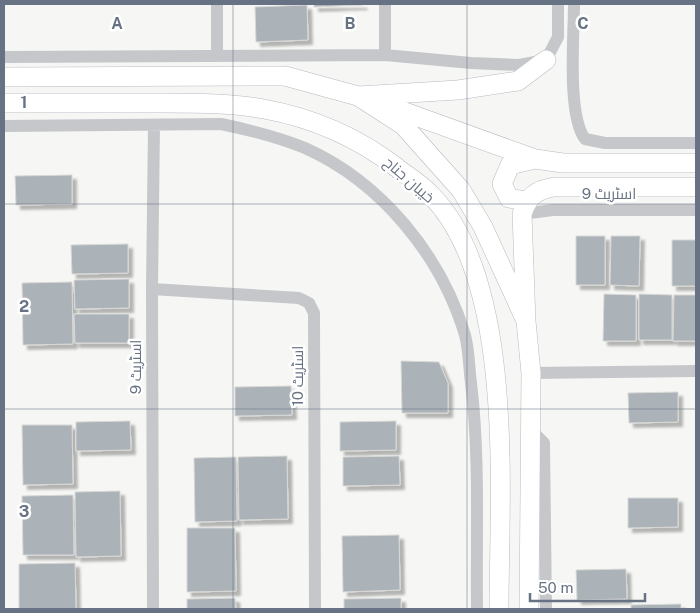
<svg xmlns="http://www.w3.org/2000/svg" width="700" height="613" viewBox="0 0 700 613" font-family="'Public Sans',Cairo,sans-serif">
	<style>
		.building { fill: #abb2b8; stroke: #d8d8d6; filter: url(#shadow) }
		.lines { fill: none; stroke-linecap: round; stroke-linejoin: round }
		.secondary-casing { stroke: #b7bac0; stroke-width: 20 }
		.minor { stroke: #c5c7cb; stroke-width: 12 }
		.secondary { stroke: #fff; stroke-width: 19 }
		.grid { fill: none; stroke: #677384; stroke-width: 1; stroke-opacity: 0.55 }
		.labels { text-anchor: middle; stroke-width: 5; stroke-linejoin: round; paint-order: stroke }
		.street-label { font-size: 15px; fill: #677384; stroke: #fff }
		.grid-label { font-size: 16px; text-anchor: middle; font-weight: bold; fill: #677384; stroke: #fff; stroke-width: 5; stroke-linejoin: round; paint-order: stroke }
	</style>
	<defs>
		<filter id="shadow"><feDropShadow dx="4.5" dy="4.5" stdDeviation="1" flood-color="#0004"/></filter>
	</defs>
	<rect width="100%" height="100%" fill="#f6f7f4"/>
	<!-- building -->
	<path class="building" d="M314 4H363V5L314 7Z
		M307 5 308 40 256 42 255 7Z
		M72 175V204L16 205 15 176Z
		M576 236H605V285H576Z
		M611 236H640L639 286 610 285Z
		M672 240H696V286H672Z
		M128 244V273L72 274 71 245Z
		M129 279V308L75 309 74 280Z
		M72 282 73 344 23 345 22 283Z
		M604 294 636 295V341H603Z
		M639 294 672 295V340H639Z
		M674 295H696V341H673Z
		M74 314H129V343H75Z
		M401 361 439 362 448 383V413H402Z
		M291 386 292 415 235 416V387Z
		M678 392V422L629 423 628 393Z
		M130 421 131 450 76 451V422Z
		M396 421V450L340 451V422Z
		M22 425H72L73 484 23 485Z
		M287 456 288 519 239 520 238 457Z
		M399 456 400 485 343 486V457Z
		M236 457 237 521 195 522 194 458Z
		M120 491 121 556 76 557 75 492Z
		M73 495 74 555H23L22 496Z
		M628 498H678V527L628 528Z
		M187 528H235L236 591 187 592Z
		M399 535 400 590 343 592 342 536Z
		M75 563 76 609H19V564Z
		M626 569 627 599 577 600 576 570Z
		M235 598 236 609H187V599Z
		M401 598V609H344V599Z
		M681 604V609H631V605Z"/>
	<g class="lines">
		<!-- secondary casing -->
		<g class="secondary-casing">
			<path id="secondary" d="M4 77 285 76 358 96 403 125 461 190 483 227 526 321
				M358 96 458 90 518 81 546 60
				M4 103C51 103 98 103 145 103 185 103 225 102 264 109 313 118 357 137 396 167 407 176 421 184 431 195 516 282 499 494 499 609
				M388 106 535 159 563 163H696
				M526 201 509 198 502 184 510 165 535 159
				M529 609 531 373 526 321 522 214C528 196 536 190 554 187H696"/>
		</g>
		<!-- minor -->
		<path class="minor" d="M217 4V56
			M574 4C574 36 567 115 585 139L605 143H696
			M385 55V4
			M4 57 385 55 471 63 519 65 546 60 558 37V4
			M4 126 221 124C250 130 278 137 305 148 381 182 441 255 465 335 469 350 469 368 471 383 480 458 476 534 477 609
			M522 214 553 210H696
			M152 289 299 298 309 303 314 313 315 609
			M531 373 696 371
			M531 430 544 443 546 609
			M153 609 152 289 154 125"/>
		<!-- secondary -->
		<use href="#secondary" class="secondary"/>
	</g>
	<!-- grid -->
	<path class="grid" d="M233 4V609M467 4V609M4 204H696M4 409H696"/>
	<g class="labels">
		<!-- street labels -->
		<g class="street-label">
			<text transform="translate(409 180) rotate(41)" y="5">خیبان جناح</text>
			<text x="609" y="199">اسٹریٹ 9</text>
			<text transform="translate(136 367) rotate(-90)" y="5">اسٹریٹ 9</text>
			<text transform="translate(298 376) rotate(-90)" y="5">اسٹریٹ 10</text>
		</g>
	</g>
	<g class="grid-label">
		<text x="117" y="29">A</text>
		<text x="350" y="29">B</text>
		<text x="583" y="29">C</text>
		<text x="24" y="108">1</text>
		<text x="24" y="312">2</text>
		<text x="24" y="517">3</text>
	</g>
	<!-- border -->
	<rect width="700" height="613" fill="none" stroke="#677384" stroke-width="10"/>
	<!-- scale -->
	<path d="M530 593v8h115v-8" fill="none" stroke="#677384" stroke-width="2.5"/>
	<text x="538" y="593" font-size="15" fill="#677384" stroke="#ffffff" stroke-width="4" paint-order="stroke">50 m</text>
</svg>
